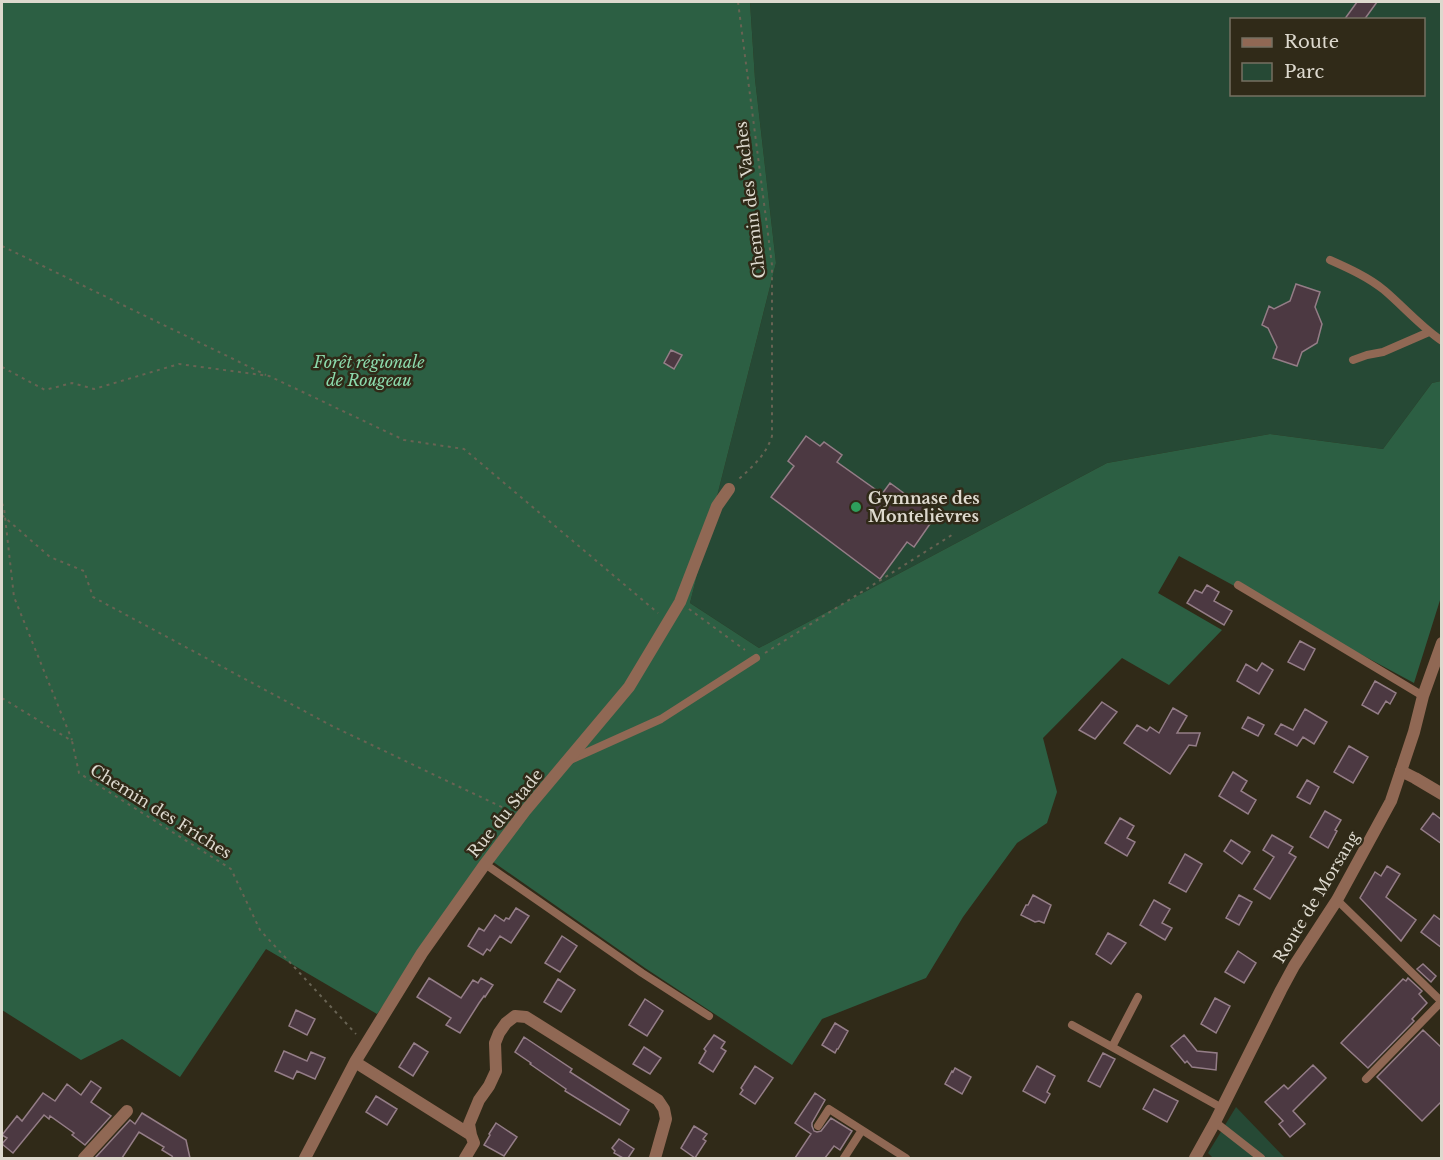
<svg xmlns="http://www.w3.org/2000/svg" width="1443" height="1160" viewBox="0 0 1443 1160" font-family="'Libre Baskerville',serif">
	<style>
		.green { fill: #264935; fill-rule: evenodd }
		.forest { fill: #2c5f43 }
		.building { fill: #4c3942; stroke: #947d87; stroke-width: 1.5 }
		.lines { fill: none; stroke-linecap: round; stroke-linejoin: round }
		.path { stroke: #686353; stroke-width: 2; stroke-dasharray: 3 4.5; stroke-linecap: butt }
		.service { stroke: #906854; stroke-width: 8 }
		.minor { stroke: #906854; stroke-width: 12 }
		.tertiary { stroke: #906854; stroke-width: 12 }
		.leisure-dot { fill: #2e9e5b; stroke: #302a18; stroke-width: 2 }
		.labels { text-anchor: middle; stroke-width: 5; stroke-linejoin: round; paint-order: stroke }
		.street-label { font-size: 16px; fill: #ddd9ce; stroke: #302a18 }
		.park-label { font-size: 16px; font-style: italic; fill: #8cdaac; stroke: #302a18 }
		.poi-label { font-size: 16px; font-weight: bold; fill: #ddd9ce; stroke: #302a18; text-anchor: start }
	</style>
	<rect width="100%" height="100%" fill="#302a18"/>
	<!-- green -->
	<path class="green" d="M750 2H1441V381L1432 383 1383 449 1270 434 1107 463 759 648 690 603 776 263 755 79ZM1232 20H1424V94H1232Z
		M1236 1107 1285 1158H1213L1208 1153Z"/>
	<!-- forest -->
	<path class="forest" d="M2 2H750L755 79 776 263 690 603 759 648 1107 463 1270 434 1383 449 1432 383 1441 381V597L1414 683 1179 556 1158 593 1222 630 1169 685 1122 658 1043 738 1057 792 1047 823 1017 843 963 917 926 978 822 1019 792 1065 645 968 489 859 377 1014 266 949 180 1077 122 1039 81 1060 2 1010Z"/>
	<!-- building -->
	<path class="building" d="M1357 2H1377L1364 20H1344Z
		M1296 284 1320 292 1315 307 1322 324 1317 343 1302 352 1297 366 1273 358 1277 347 1268 328 1262 325 1269 306 1274 309 1290 301Z
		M671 350 682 355 674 369 664 363Z
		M806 436 820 446 824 442 842 455 837 462 882 494 890 483 916 502 918 499 932 510 927 516 932 521 914 547 907 542 880 579 771 497 794 466 788 461Z
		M1207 585 1219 592 1214 601 1232 611 1224 625 1187 603 1195 590 1202 593Z
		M1300 641 1315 649 1304 670 1288 662Z
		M1262 663 1273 670 1259 694 1237 681 1246 664 1257 671Z
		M1375 681 1396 693 1390 704 1386 701 1378 714 1362 705Z
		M1102 702 1117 712 1095 739 1079 730Z
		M1173 708 1187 716 1177 733H1200L1196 746 1189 745 1170 774 1124 743 1137 725 1147 731 1150 727 1159 733Z
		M1305 709 1327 722 1314 744 1303 737 1297 746 1275 734 1281 724 1293 730Z
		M1248 717 1264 725 1258 736 1242 728Z
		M1349 746 1368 757 1353 783 1334 772Z
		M1233 772 1247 781 1241 791 1256 800 1248 814 1219 796Z
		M1307 780 1319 787 1310 804 1297 797Z
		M1325 811 1341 820 1335 830 1337 831 1328 848 1310 837Z
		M1433 813 1442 820V844L1421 829Z
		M1120 818 1134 826 1127 838 1135 842 1127 856 1105 843Z
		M1272 835 1293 847 1289 853 1296 857 1270 899 1254 889 1274 857 1263 850Z
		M1231 840 1250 852 1242 864 1224 851Z
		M1185 854 1202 864 1186 892 1169 883Z
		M1387 866 1400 874 1386 897 1416 920 1401 941 1360 898 1375 872 1381 876Z
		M1033 895 1051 905 1044 923 1039 921 1035 922 1021 915 1026 905H1028Z
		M1239 895 1252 902 1239 925 1226 918Z
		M1154 900 1170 909 1162 923 1172 928 1165 940 1140 925Z
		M516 908 529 916 511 943 500 936 490 951 487 949 483 955 468 946 479 928 484 931 495 915 504 921 506 918 509 919Z
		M1434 915 1442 921V948L1421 932Z
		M1108 933 1126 943 1111 964 1096 954Z
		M562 936 577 946 560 972 545 963Z
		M1238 951 1256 963 1244 983 1225 972Z
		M1423 964 1436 976 1431 982 1417 969Z
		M429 978 461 998 473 980 478 983 481 978 493 985 485 997 484 996 479 1003 460 1033 446 1025 451 1018 417 997Z
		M1408 978 1422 991 1419 994 1427 1003 1412 1019 1414 1021 1368 1068 1341 1043 1403 979 1406 981Z
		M558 979 575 990 561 1012 544 1002Z
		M1215 998 1230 1006 1216 1033 1201 1024Z
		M645 999 663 1011 647 1036 629 1025Z
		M296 1010 315 1019 307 1035 289 1026Z
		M835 1023 848 1031 838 1049H837L835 1053 822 1045Z
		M1423 1030 1442 1048V1101L1422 1121 1377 1077Z
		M714 1035 725 1042 721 1048 726 1051 713 1072 699 1063 706 1051 704 1049Z
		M1184 1035 1197 1051 1217 1053 1216 1070 1192 1067 1187 1061 1185 1063 1171 1046Z
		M524 1037 572 1069 570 1072 629 1110 620 1125 565 1091 566 1089 530 1064 531 1063 515 1052Z
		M414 1043 428 1052 413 1076 399 1067Z
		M644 1047 661 1058 650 1074 633 1064Z
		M284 1051 307 1061 311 1052 325 1058 315 1079 297 1071 293 1079 275 1071Z
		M1103 1053 1115 1059 1100 1087 1088 1081Z
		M1313 1065 1326 1078 1293 1111 1305 1124 1290 1137 1279 1124 1283 1121 1265 1102 1284 1085 1288 1089Z
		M755 1066 773 1078 755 1104 740 1094 743 1090 741 1088Z
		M1037 1066 1055 1076 1047 1092 1050 1094 1045 1103 1023 1091Z
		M955 1068 971 1077 962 1094 945 1084 952 1071 953 1072Z
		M91 1081 101 1088 91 1102 111 1116 85 1145 72 1135 74 1133 50 1116 49 1119 44 1115 13 1153 2 1144 7 1138 2 1135 17 1116 22 1121 43 1093 55 1101 67 1084 81 1095Z
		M1154 1089 1178 1101 1167 1122 1143 1109Z
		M815 1093 825 1100 812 1123V1126L814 1131 817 1132 821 1131 831 1118 852 1131 840 1150 834 1146 825 1158H795L811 1134 795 1123Z
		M376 1096 397 1109 387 1125 366 1112Z
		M142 1113 186 1140 190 1158H173L172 1156 162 1150 164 1147 139 1132 122 1158H95L130 1120 135 1124Z
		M496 1123 517 1137 504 1156 484 1145 490 1135 489 1134Z
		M694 1126 707 1134 703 1139 706 1141 695 1158 681 1148Z
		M619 1139 634 1149 628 1158H623L614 1153 615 1151 612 1148Z"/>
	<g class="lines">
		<!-- path -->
		<path class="path" d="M738 2 772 265V436C766 455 753 466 739 479
			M2 246 266 375
			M2 367 45 390 72 383 94 389 179 364 269 376 404 440 464 449 658 613
			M2 503 4 508 14 597 72 740
			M2 515 50 557 84 571 93 597 332 726 510 811
			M689 609 745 650
			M765 653 955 533
			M2 698 72 741 79 773 231 869 260 930 356 1034"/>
		<!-- service -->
		<path class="service" d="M1330 260C1348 268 1368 277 1384 290 1404 307 1420 326 1442 341
			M1353 360 1367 355 1383 352 1429 332
			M1238 585 1423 696
			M570 760 661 719 756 658
			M485 864 642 973 709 1016
			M1337 900 1442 1002
			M1138 997 1112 1047 1222 1108
			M1072 1025 1112 1047
			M1366 1079 1441 1002
			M1215 1122 1261 1158
			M818 1126 829 1109 906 1158
			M844 1158 862 1130"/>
		<!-- minor -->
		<path class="minor" d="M1401 771 1415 778 1442 794
			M355 1062 471 1135 474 1143 465 1158
			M471 1135 469 1124 479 1100 489 1086 496 1071 495 1043 499 1033 506 1023 515 1016 526 1017 658 1100 664 1109 666 1119 655 1158
			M84 1158 127 1111
			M305 1158 355 1062 422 953 485 864 525 811 629 687 680 602 717 506 729 489"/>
		<!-- tertiary -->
		<path class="tertiary" d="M1195 1158 1215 1122 1281 990 1294 966 1337 900 1391 801 1414 732 1423 696 1442 643"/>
	</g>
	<!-- markers -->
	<circle class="leisure-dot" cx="856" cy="507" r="6"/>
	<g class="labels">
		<!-- street labels -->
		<g class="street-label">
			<text transform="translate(750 200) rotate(-97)" y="6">Chemin des Vaches</text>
			<text transform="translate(161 811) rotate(32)" y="6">Chemin des Friches</text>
			<text transform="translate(505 813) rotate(-51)" y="6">Rue du Stade</text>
			<text transform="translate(1316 897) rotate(-59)" y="6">Route de Morsang</text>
		</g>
		<!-- park labels -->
		<g class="park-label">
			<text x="369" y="368">Forêt régionale<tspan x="369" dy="18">de Rougeau</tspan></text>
		</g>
		<!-- poi labels -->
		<g class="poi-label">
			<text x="868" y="504">Gymnase des<tspan x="868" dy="18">Montelièvres</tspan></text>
		</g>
	</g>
	<!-- border -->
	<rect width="1443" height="1160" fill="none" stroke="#ddd9ce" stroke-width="6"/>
	<!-- legend -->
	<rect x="1230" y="18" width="195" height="78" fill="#302a18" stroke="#757061" stroke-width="1.5"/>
	<rect x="1242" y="38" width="30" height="9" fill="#906854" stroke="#757061" stroke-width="1.5"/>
	<text x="1284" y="48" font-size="18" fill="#ddd9ce">Route</text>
	<rect x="1242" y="63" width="30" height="18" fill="#264935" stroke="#757061" stroke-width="1.5"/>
	<text x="1284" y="78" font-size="18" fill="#ddd9ce">Parc</text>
</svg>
